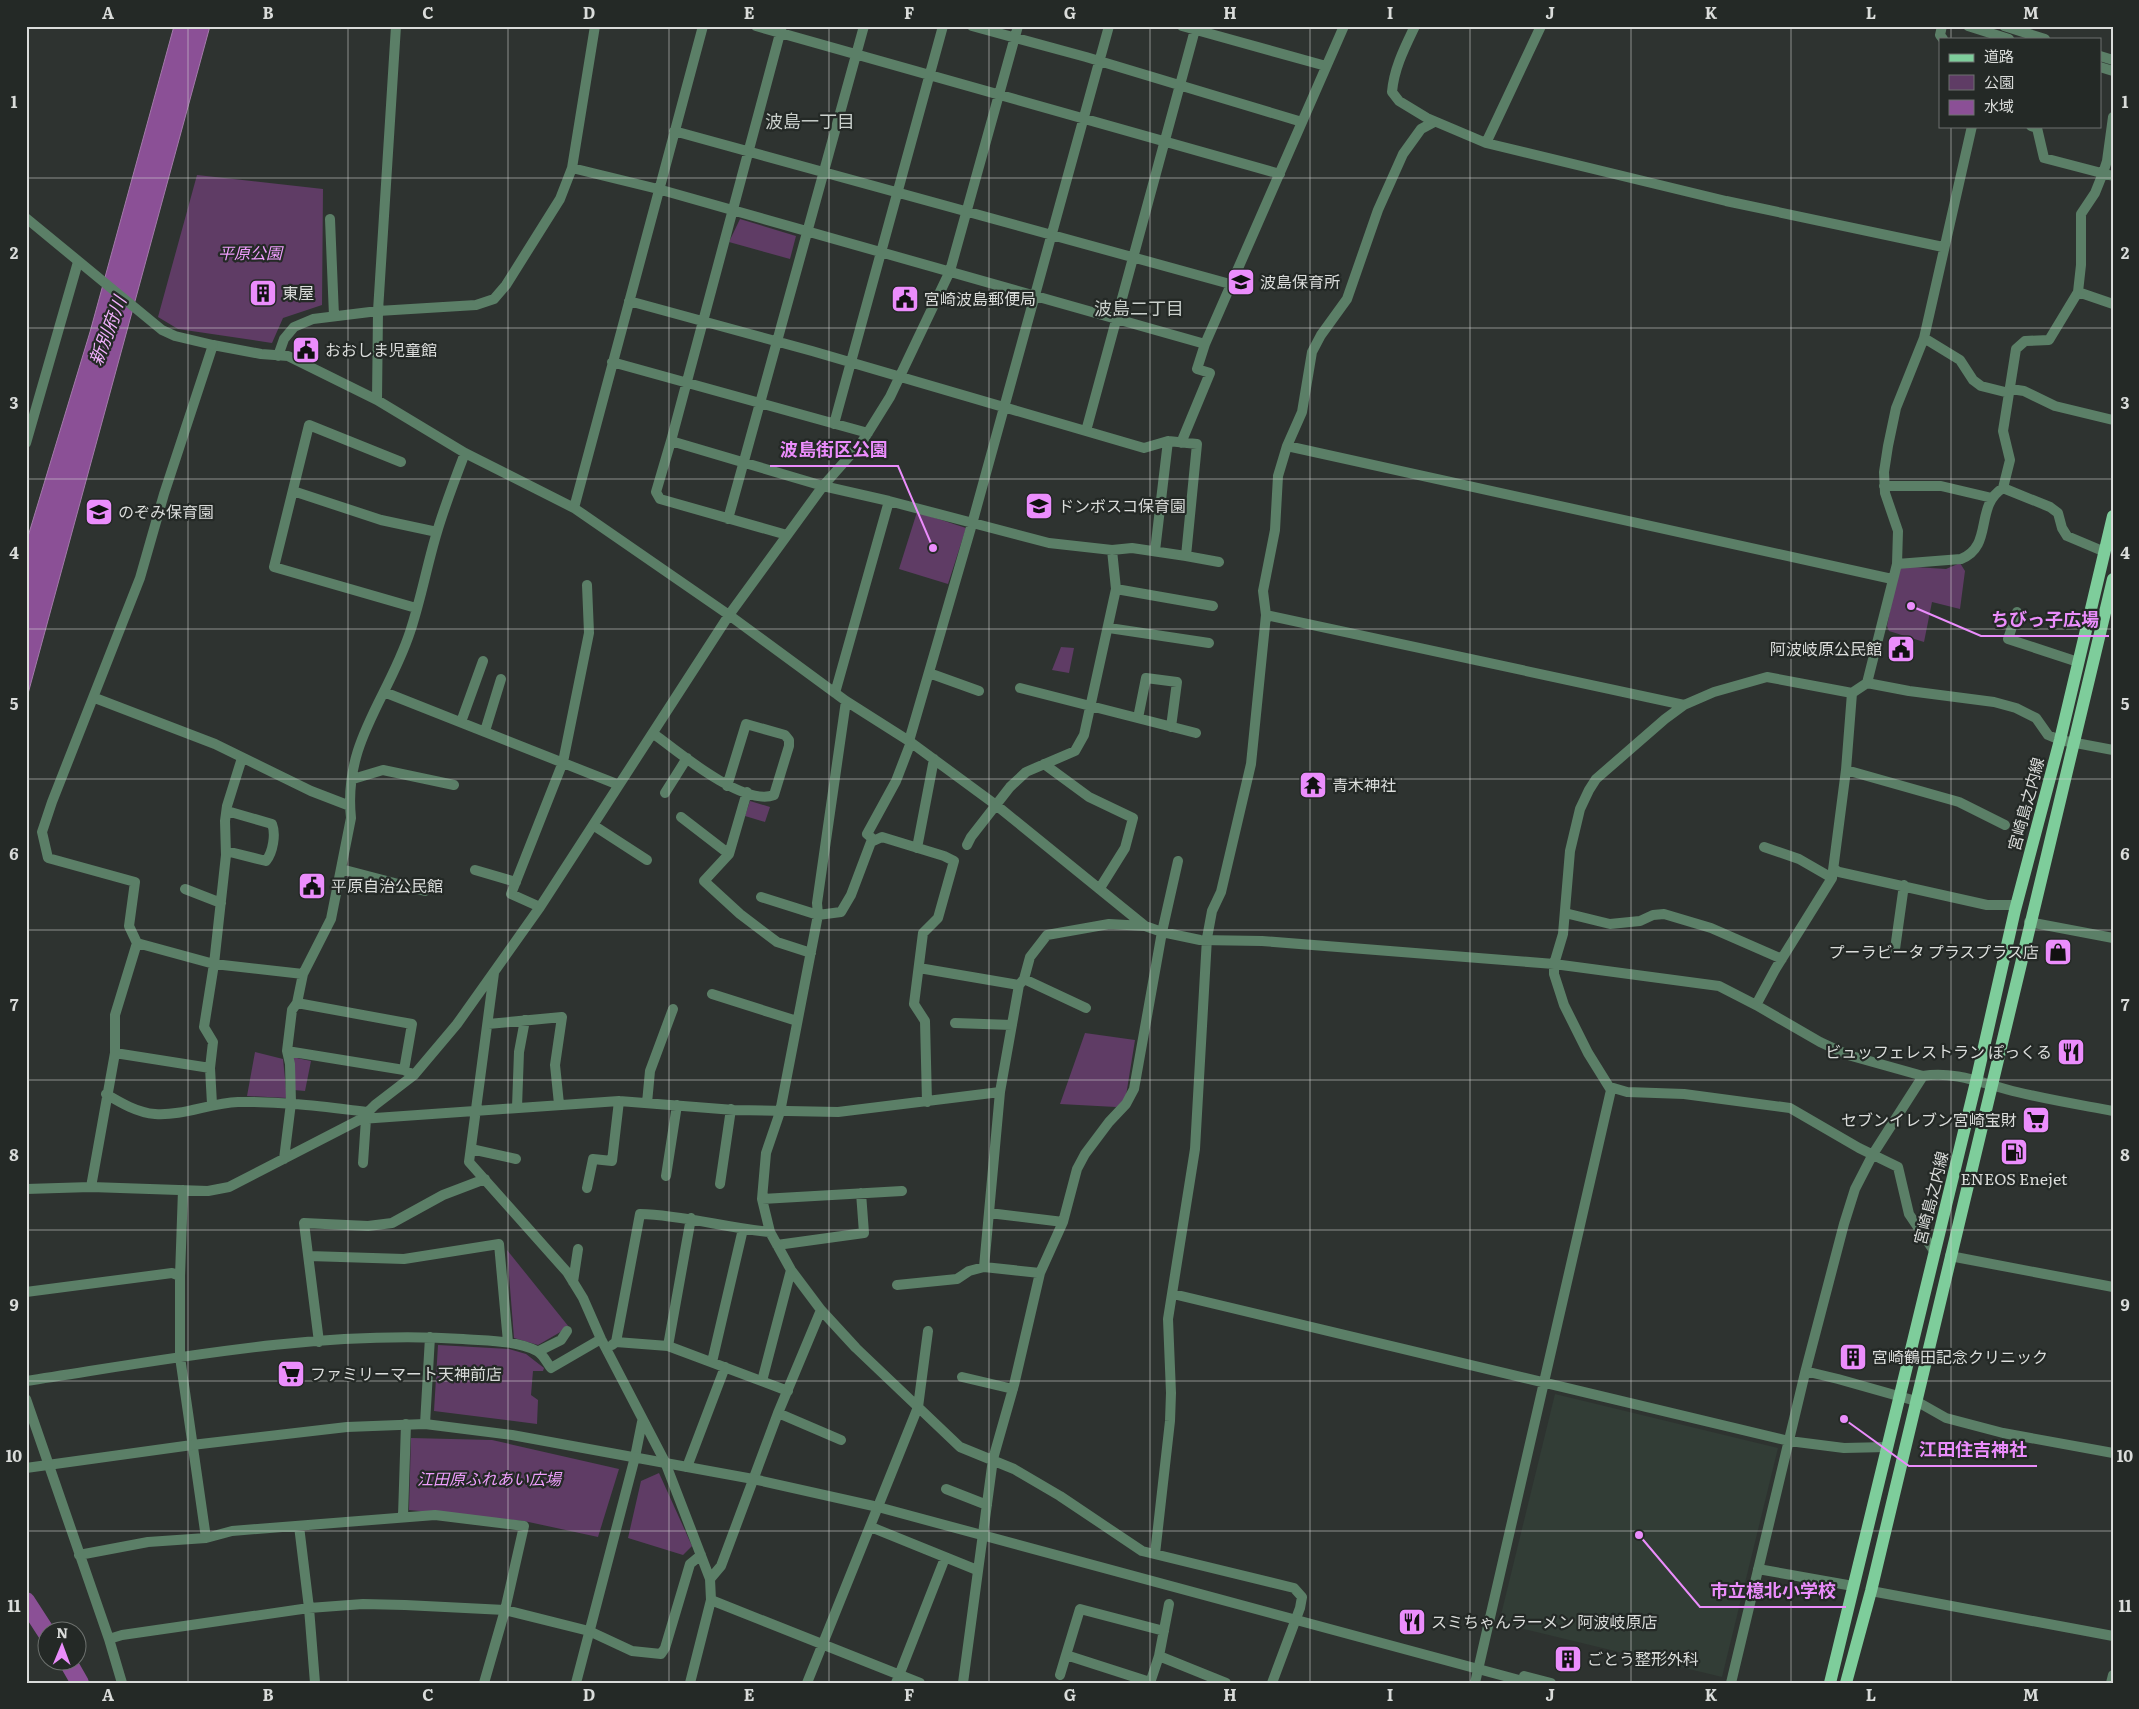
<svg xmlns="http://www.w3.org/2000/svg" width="2139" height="1709" viewBox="0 0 2139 1709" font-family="Literata,'Noto Sans JP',serif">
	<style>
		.built { fill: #323d36 }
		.green { fill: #5f3c65 }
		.water { fill: #8b5096; stroke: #a37aaa }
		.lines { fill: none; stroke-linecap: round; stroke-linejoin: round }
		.river { stroke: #8b5096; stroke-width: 18 }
		.minor { stroke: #5b7f67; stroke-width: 10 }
		.tertiary { stroke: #5b7f67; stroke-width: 10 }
		.primary { stroke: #7ecd9b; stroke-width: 12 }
		.grid { fill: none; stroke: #dadcda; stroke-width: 1; stroke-opacity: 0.55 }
		.labels { text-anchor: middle; stroke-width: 4.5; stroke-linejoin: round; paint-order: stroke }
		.park-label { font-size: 16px; font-style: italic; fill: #ee9dfc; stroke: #242926 }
		.poi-label { font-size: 16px; fill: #dadcda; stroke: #242926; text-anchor: start }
		.street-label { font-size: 16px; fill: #dadcda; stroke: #242926 }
		.neighbourhood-label { font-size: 18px; fill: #cad0cc; stroke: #242926 }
		.water-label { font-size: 18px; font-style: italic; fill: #f1b0fc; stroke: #242926 }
		.leader { fill: none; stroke: #eb8dfc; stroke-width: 2 }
		.callout-dot { fill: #eb8dfc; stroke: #242926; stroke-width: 2 }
		.callout-label { font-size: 18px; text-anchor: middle; font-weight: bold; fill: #eb8dfc; stroke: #242926; stroke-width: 4.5; stroke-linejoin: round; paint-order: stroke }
		.neatline { fill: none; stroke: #dadcda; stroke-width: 2 }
		.grid-label { font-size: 16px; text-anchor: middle; font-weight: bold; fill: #dadcda }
	</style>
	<rect width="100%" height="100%" fill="#2e3330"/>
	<!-- built -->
	<path class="built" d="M1555 1394 1778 1448 1722 1677 1499 1623Z"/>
	<!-- green -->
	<path class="green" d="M197 175 323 189 322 305 283 318 272 343 178 329 158 317Z
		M740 219 796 236 790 259 729 242Z
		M917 512 966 528 948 584 899 569Z
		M1960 563 1965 571 1960 609 1932 602 1924 642 1889 631 1887 626 1899 566 1946 569Z
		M1061 647 1074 648 1069 673 1052 670Z
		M750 801 770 807 765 822 745 816Z
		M1085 1033 1135 1040 1125 1102 1116 1107 1060 1104Z
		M255 1052 283 1059 287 1098 247 1096Z
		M292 1057 311 1061 305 1091 294 1090Z
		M507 1250 569 1327 538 1345 514 1338Z
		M438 1345 509 1349 526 1354 544 1368 543 1371H533L531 1395 538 1400 537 1424 434 1411Z
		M411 1438 492 1440 619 1469 598 1537 524 1521 409 1510Z
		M659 1473 692 1546 683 1555 628 1538 641 1481Z"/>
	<!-- water -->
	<path class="water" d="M174 26H210L26 701V543L90 332Z"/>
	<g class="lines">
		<!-- river -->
		<path class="river" d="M26 1601 48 1635
			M68 1662 80 1683"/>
		<!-- minor -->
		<path class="minor" d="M756 26 1280 174
			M782 26 671 441 823 486 889 501 1049 543 1112 550 1132 548 1186 556
			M972 26 1086 57 1302 122
			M1182 26 1326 66
			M1415 26C1405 47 1394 68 1392 92L1399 101 1427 118 1486 143 1726 201 1943 247
			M1942 26 1940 35 1943 39
			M2031 126 2037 128 2044 158 2113 176
			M674 131 1230 284
			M1486 143 1541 26
			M572 168 658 189 1205 344 1344 26
			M330 219 334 316
			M2078 292 2113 304
			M629 301 812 351 1144 448 1168 441 1197 444 1186 556 1219 562
			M1924 338 1960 360 1973 380 1981 386 2009 393
			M278 356 284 339 294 327 313 319 378 311 476 305 494 299 506 285 560 199 572 168 595 26
			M612 362 868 433
			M2011 389 2024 391 2055 406 2113 420
			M377 400 378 311 396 26
			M834 424 943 26
			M1086 431 1196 26
			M671 441 656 492 660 499 787 535
			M26 443 78 262
			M1181 443 1210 373 1197 369 1205 344
			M1287 446 1892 579
			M401 462 309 425 274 567 416 608
			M1884 486H1941L1992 498
			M2003 488 2050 507 2058 513 2062 528 2067 536 2105 552
			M293 491 381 520 437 532
			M574 508 703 26
			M728 519 864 26
			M1155 551 1168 441
			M1897 564 1961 559C1994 546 1974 506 2003 488L2010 460 2003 431 2016 349 2025 341 2049 340 2078 292 2081 265V214L2095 193 2103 173 2107 161 2113 117
			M1116 589 1213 606
			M2017 612 2008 639 2078 662
			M1266 615 1684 705
			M1109 628 1209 643
			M929 673 979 691
			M1867 683 1897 564 1898 531 1885 493 1884 472 1888 446 1896 408 1924 338 1972 126
			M1020 688 1196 733
			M384 692 619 785
			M835 693 889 501
			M95 698 215 744 311 791 350 806
			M846 701 817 903 818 915 780 1112 766 1153 762 1199 770 1232 791 1270 821 1310 856 1348 960 1447 1014 1469 1060 1496 1142 1551 1294 1588 1302 1597 1300 1608 1272 1683
			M1138 718 1146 678 1177 682 1171 727
			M461 722 483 661
			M485 731 501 679
			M654 734C678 752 744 807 774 795L789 746V740L785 735 746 724 727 786
			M909 741 972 524 1109 26
			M1044 764 1089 797 1133 818 1125 848 1100 888
			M1846 770 1959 802 2005 825
			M353 779 383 770 454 785
			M747 792 729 854 704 881 740 914 777 942 811 953
			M665 793 687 758
			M681 817 729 854
			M593 825 647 860
			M874 840 867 834 896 781 911 742
			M967 845 971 837 1010 787 1026 772 1075 751 1084 735 1116 589 1112 550
			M1764 847 1799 859 1832 878
			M917 848 934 759
			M226 851 266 861C273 852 276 834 272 824L227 811
			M341 869 425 891
			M1834 869 1839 872 1987 905H2016
			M475 870 516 882
			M185 889 221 903
			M761 897 818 915 841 912 851 895 871 842 882 837 944 856 954 861 938 918 923 933 914 1004 925 1021 927 1102
			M540 907 511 894 563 762 589 633 587 585
			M1565 913 1610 924 1640 921 1653 915 1664 914 1711 928 1782 959
			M2029 922 2113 938
			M137 943 214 964 303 974
			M1895 949 1904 885
			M919 968 1019 985
			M494 973 469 1162 567 1272 583 1298 601 1339 665 1462 710 1579 711 1600 690 1683
			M1024 979 1086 1008
			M712 994 797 1021
			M297 1003 412 1024 404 1070 414 1075
			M1756 1005 1776 968 1832 878 1846 770 1852 693 1867 683 1909 691 1994 702 2016 708 2036 718 2048 735 2060 740 2113 750
			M955 1023 1012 1025
			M488 1024 562 1017 555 1065 559 1104
			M287 1051 404 1070
			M115 1053 210 1068 212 1104
			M210 1068 213 1042 204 1027 214 964 226 855 225 821 227 806 242 758
			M1610 1087 1627 1092 1684 1094 1790 1108 1859 1148 1898 1167 1909 1214 1934 1251
			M106 1094C121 1103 138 1113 155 1114 183 1116 210 1103 238 1102 282 1101 325 1107 368 1112
			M647 1103 650 1071 673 1009
			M517 1107 519 1052 525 1020
			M361 1119 619 1101 734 1110 838 1112 1000 1092
			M471 1149 516 1159
			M284 1159 291 1103 290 1064 287 1051 292 1010 297 1003 303 974 331 919 351 818C343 742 388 699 410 632 421 599 427 565 437 532 445 505 455 479 465 453
			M363 1163 366 1119
			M666 1176 677 1105
			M720 1184 731 1109
			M91 1187 115 1053V1015L137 943 129 926 135 882 48 858 42 832 52 802 140 578 164 494 213 345 261 354 288 356 377 400 465 453 574 508 729 615 846 701 909 741 996 805 1145 926
			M587 1188 593 1159 612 1161 619 1101
			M26 1189 91 1187 208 1191 229 1187 361 1119 375 1105 414 1075 457 1024 540 907 729 615 823 486 862 442 890 397 950 271 1018 26
			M762 1199 902 1191
			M989 1213 1063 1222
			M777 1245 864 1233 861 1193
			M309 1256 404 1259 499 1244 508 1342
			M1950 1256 2113 1287
			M1040 1273 984 1267 1000 1092 1019 985 1024 979 1030 957 1047 935 1109 924 1145 926 1162 932 1200 940 1262 941 1554 964 1719 986 1756 1005 1820 1042 1848 1055 1923 1076
			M180 1276 183 1190
			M573 1282 578 1249
			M897 1285 957 1279 969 1271 984 1267
			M26 1292 172 1273 180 1276V1357L206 1538
			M1173 1294 1789 1441 1844 1448 1887 1447
			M319 1342 304 1223 368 1226 392 1223 443 1195 485 1179
			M616 1342 640 1214C684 1215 726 1228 770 1232
			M612 1345 616 1342 668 1346 788 1391
			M668 1346 691 1218
			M539 1351 561 1340 567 1331
			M712 1362 743 1229
			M1805 1373H1813L1838 1379 1916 1401 1946 1418 2003 1433 2113 1453
			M962 1377 1013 1389
			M26 1381C170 1359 317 1330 463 1339 487 1341 515 1340 537 1351 543 1354 547 1363 551 1368L601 1339
			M762 1381 791 1270
			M26 1399 109 1639 122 1683
			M778 1413 841 1440
			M425 1424 430 1337
			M635 1457 642 1422
			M687 1467 725 1367
			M946 1489 987 1505
			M403 1516 406 1424
			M299 1526 309 1608 315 1683
			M871 1527 977 1570
			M1155 1554 1170 1421 1171 1393 1168 1319 1195 1149 1207 938 1212 911 1221 892 1251 764 1266 615 1263 591 1275 530 1278 476 1287 446 1302 412 1312 352 1321 335 1347 299 1378 210 1403 154 1421 129 1434 122
			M79 1555 148 1542 206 1538 232 1531 435 1515 524 1526 505 1610 484 1683
			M1758 1569 1853 1586
			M710 1579 721 1566 778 1413 821 1310
			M1871 1591 2113 1636
			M711 1600 920 1683
			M109 1639 122 1635 309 1608 363 1604 405 1605 505 1610 589 1631 632 1651 661 1654 665 1648 690 1564 701 1555
			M1159 1656 1226 1683
			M1060 1675 1066 1655
			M1150 1682 1066 1655 1080 1609 1164 1631
			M807 1683 918 1407 928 1331
			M896 1683 945 1558
			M963 1683 993 1459 1014 1385 1040 1273 1063 1222 1077 1169 1085 1154 1109 1122 1126 1104 1134 1089 1162 932 1178 861
			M1150 1683 1159 1656 1169 1604
			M1475 1683 1611 1090 1588 1053 1564 1005 1554 974V964L1563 934 1570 851 1580 809 1589 790 1596 779 1665 719 1684 705 1714 692 1767 677 1852 693
			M1731 1683 1805 1373 1844 1224 1855 1189 1873 1154 1923 1076C1954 1070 1987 1085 2017 1092 2049 1100 2081 1105 2113 1111
			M2111 1683 2113 1675"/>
		<!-- tertiary -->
		<path class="tertiary" d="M1968 26 2009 39
			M2004 26 2045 39
			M2100 56 2113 60
			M2100 67 2113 71
			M26 218 162 330 175 336 213 345
			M26 1468 192 1445 347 1427 425 1424 512 1435 753 1479 878 1507 1530 1683
			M1524 1676 1551 1683
			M576 1683 635 1457"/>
		<!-- primary -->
		<path class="primary" d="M1830 1683 1976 1082 2015 910 2060 740 2113 516
			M1846 1683 1871 1591 2113 579"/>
	</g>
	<!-- grid -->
	<path class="grid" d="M188 26V1683M348 26V1683M508 26V1683M669 26V1683M829 26V1683M989 26V1683M1150 26V1683M1310 26V1683M1470 26V1683M1631 26V1683M1791 26V1683M1951 26V39M1951 126V1683M26 178H2113M26 328H2113M26 479H2113M26 629H2113M26 779H2113M26 930H2113M26 1080H2113M26 1230H2113M26 1381H2113M26 1531H2113"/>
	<!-- icons -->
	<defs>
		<g id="school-square" transform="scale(1.4375)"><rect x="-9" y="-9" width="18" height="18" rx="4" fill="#eb8dfc" stroke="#242926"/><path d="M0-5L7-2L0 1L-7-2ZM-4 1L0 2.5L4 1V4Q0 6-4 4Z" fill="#111"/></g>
		<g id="building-square" transform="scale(1.4375)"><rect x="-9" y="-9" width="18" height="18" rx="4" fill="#eb8dfc" stroke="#242926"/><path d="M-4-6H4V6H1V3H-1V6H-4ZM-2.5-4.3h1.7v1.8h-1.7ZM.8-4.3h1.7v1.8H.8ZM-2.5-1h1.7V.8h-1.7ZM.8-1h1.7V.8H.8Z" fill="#111"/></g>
		<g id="civic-square" transform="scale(1.4375)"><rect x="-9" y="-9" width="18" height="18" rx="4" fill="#eb8dfc" stroke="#242926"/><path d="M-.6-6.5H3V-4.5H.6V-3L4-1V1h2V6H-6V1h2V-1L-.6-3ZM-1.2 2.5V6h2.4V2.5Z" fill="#111"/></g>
		<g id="temple-square" transform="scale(1.4375)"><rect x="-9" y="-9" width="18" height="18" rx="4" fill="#eb8dfc" stroke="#242926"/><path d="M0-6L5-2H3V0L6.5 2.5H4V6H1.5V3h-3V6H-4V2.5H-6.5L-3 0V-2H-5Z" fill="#111"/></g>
		<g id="shop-square" transform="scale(1.4375)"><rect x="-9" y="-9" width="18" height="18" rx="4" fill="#eb8dfc" stroke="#242926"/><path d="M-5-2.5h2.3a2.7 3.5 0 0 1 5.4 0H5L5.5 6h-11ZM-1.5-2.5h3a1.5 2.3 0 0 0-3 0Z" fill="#111"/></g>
		<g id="restaurant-square" transform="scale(1.4375)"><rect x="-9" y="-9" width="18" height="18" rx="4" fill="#eb8dfc" stroke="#242926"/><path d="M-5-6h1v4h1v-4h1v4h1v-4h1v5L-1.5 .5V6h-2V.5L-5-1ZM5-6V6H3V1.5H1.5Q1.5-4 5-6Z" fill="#111"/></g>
		<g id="supermarket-square" transform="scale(1.4375)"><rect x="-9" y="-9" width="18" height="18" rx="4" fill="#eb8dfc" stroke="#242926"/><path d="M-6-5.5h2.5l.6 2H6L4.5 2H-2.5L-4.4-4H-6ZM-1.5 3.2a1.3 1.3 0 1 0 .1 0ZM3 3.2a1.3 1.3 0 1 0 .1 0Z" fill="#111"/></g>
		<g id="fuel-square" transform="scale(1.4375)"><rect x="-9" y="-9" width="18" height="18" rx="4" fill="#eb8dfc" stroke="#242926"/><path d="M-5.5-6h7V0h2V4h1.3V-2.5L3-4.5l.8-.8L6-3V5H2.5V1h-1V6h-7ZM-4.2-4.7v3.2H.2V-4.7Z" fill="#111"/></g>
	</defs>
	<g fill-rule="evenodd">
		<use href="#school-square" x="1241" y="282"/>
		<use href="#building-square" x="263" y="293"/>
		<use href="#civic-square" x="905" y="299"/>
		<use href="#civic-square" x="306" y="350"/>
		<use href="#school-square" x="1039" y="506"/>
		<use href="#school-square" x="99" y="512"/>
		<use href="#civic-square" x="1901" y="649"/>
		<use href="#temple-square" x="1313" y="785"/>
		<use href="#civic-square" x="312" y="886"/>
		<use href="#shop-square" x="2058" y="952"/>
		<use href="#restaurant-square" x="2071" y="1052"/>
		<use href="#supermarket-square" x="2036" y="1120"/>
		<use href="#fuel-square" x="2014" y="1152"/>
		<use href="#building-square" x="1853" y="1357"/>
		<use href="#supermarket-square" x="291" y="1374"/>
		<use href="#restaurant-square" x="1412" y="1622"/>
		<use href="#building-square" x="1568" y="1659"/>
	</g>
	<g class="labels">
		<!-- park labels -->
		<g class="park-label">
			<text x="250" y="259">平原公園</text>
			<text x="489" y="1485">江田原ふれあい広場</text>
		</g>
		<!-- poi labels -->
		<g class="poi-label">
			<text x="1260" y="288">波島保育所</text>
			<text x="282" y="299">東屋</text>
			<text x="924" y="305">宮崎波島郵便局</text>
			<text x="325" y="356">おおしま児童館</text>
			<text x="1058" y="512">ドンボスコ保育園</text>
			<text x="118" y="518">のぞみ保育園</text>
			<text x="1882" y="655" text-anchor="end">阿波岐原公民館</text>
			<text x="1332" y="791">青木神社</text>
			<text x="331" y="892">平原自治公民館</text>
			<text x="2039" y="958" text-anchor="end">プーラビータ プラスプラス店</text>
			<text x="2052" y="1058" text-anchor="end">ビュッフェレストラン ぽっくる</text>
			<text x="2017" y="1126" text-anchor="end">セブンイレブン宮崎宝財</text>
			<text x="2014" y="1185" text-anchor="middle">ENEOS Enejet</text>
			<text x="1872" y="1363">宮崎鶴田記念クリニック</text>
			<text x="310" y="1380">ファミリーマート天神前店</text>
			<text x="1431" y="1628">スミちゃんラーメン 阿波岐原店</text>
			<text x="1587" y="1665">ごとう整形外科</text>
		</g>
		<!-- street labels -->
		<g class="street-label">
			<text transform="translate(2026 804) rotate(-75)" y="6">宮崎島之内線</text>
			<text transform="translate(1931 1198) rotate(-76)" y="6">宮崎島之内線</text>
		</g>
		<!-- neighbourhood labels -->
		<g class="neighbourhood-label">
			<text x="810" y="128">波島一丁目</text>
			<text x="1139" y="315">波島二丁目</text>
		</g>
		<!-- water labels -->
		<g class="water-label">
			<text transform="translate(108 331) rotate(-69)" y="6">新別府川</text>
		</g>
	</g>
	<!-- callouts -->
	<path class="leader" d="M933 548L898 466H770M1911 606L1981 636H2109M1844 1419L1909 1466H2037M1639 1535L1700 1607H1846"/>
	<g class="callout-dot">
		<circle cx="933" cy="548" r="5"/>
		<circle cx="1911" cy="606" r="5"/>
		<circle cx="1844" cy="1419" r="5"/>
		<circle cx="1639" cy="1535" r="5"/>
	</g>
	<g class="callout-label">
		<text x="834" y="456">波島街区公園</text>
		<text x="2045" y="626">ちびっ子広場</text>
		<text x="1973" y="1456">江田住吉神社</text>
		<text x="1773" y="1597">市立檍北小学校</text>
	</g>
	<!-- border -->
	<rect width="2139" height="1709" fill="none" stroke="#242926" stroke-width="55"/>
	<!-- legend -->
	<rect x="1939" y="38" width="162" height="90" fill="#242926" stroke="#6d716e"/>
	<rect x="1949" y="54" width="25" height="8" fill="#7ecd9b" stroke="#6d716e"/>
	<text x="1984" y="62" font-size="15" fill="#dadcda">道路</text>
	<rect x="1949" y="75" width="25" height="15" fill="#5f3c65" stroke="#6d716e"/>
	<text x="1984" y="88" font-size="15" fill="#dadcda">公園</text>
	<rect x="1949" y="100" width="25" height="15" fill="#8b5096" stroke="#6d716e"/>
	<text x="1984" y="112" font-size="15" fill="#dadcda">水域</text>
	<!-- north arrow -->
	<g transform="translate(62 1646) rotate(1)"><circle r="24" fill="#242926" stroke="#6d716e"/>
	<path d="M0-4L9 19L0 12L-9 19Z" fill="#eb8dfc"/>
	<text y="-8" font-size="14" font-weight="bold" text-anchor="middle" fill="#dadcda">N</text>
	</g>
	<rect x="28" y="28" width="2084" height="1654" class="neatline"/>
	<g class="grid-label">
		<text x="108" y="19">A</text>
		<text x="268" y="19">B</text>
		<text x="428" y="19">C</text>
		<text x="589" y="19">D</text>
		<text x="749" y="19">E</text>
		<text x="909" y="19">F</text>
		<text x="1070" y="19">G</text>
		<text x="1230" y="19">H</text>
		<text x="1390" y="19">I</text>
		<text x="1550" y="19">J</text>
		<text x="1711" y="19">K</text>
		<text x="1871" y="19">L</text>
		<text x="2031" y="19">M</text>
		<text x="14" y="108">1</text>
		<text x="2125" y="108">1</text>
		<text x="14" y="259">2</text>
		<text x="2125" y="259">2</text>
		<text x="14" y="409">3</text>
		<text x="2125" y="409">3</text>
		<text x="14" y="559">4</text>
		<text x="2125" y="559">4</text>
		<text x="14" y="710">5</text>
		<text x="2125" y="710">5</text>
		<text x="14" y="860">6</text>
		<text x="2125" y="860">6</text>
		<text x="14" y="1011">7</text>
		<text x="2125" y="1011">7</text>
		<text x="14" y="1161">8</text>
		<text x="2125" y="1161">8</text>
		<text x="14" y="1311">9</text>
		<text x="2125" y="1311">9</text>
		<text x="14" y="1462">10</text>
		<text x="2125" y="1462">10</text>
		<text x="14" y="1612">11</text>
		<text x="2125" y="1612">11</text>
		<text x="108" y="1701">A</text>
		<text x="268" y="1701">B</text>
		<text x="428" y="1701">C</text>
		<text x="589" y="1701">D</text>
		<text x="749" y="1701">E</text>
		<text x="909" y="1701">F</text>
		<text x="1070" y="1701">G</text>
		<text x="1230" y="1701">H</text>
		<text x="1390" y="1701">I</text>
		<text x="1550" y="1701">J</text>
		<text x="1711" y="1701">K</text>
		<text x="1871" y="1701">L</text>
		<text x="2031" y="1701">M</text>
	</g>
</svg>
